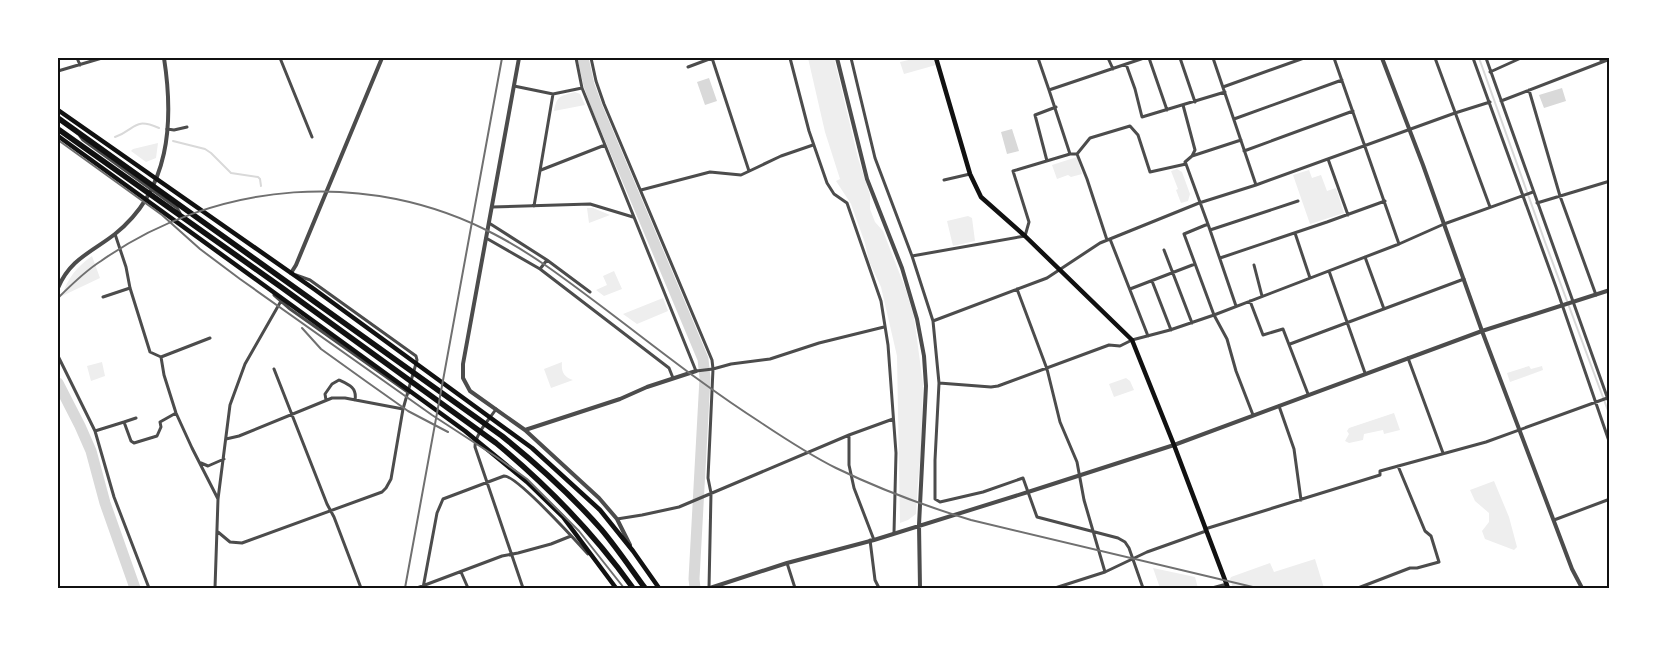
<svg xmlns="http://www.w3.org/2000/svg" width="1667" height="646" viewBox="0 0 1667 646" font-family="'Exo 2',sans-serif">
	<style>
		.green { fill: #eee }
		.water { fill: #d9d9d9 }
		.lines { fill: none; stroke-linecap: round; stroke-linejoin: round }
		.stream { stroke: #d9d9d9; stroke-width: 2 }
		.river { stroke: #d9d9d9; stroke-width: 11 }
		.minor { stroke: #4c4c4c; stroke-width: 3 }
		.tertiary { stroke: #4c4c4c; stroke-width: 4 }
		.primary { stroke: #111; stroke-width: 4.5 }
		.motorway { stroke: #111; stroke-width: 5.5 }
		.rail { stroke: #707070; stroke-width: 2 }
		.neatline { fill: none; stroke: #111; stroke-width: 2 }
	</style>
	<rect width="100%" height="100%" fill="#fff"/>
	<!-- green -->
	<path class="green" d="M808 58H834L858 158 870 195V209L875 222 883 231 906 290 914 317 923 384 921 452 918 481 916 514 908 520 900 523 897 356 881 287 869 261 865 243 851 204 836 181 840 179 825 132Z
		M917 58H934L936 65 904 74 900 62Z
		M575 92 580 94 585 105 554 111C557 95 561 96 575 92Z
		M158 143 156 158 146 162 131 151 133 149Z
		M1077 157 1082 174 1071 177 1068 175 1057 179 1052 165Z
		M1177 169 1182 172 1190 194 1188 201 1181 203 1176 190 1178 189 1171 171Z
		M1309 170 1312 178 1321 175 1327 191 1336 188 1344 213 1310 224 1293 175Z
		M587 208H593L610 215 589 223Z
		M968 216 972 218 975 241 953 246 947 221Z
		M92 256 100 278 62 296C68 277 77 267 92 256Z
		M614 271 622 289 604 296 596 290 607 285 603 276Z
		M663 298 668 311 637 324 623 314Z
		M102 362 105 376 91 381 87 366Z
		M562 362C561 372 564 377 573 380L551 388 544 369Z
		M1529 366 1531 369 1542 366 1543 370 1510 382 1507 373Z
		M1126 378 1130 381 1134 390 1114 397 1109 384Z
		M1394 413 1400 430 1384 434 1383 430 1364 434 1363 440 1349 443 1345 441 1349 434 1347 431 1349 428Z
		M1494 481 1509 517 1517 547 1514 550 1485 539 1482 531 1489 522V513L1475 501 1470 490Z
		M1315 559 1324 588H1233L1230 579 1231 577 1270 563 1274 572Z
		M1153 568 1195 577 1198 588H1160Z"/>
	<!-- water -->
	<path class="water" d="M709 78 717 101 705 105 697 82Z
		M1562 88 1566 101 1544 108 1539 95Z
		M1012 129 1019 151 1007 154 1001 132Z"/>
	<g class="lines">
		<!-- stream -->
		<path class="stream" d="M1479 58 1545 242 1610 416
			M115 137C137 129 133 117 159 128
			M173 141 205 149 211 153 231 173 258 177 260 179 261 186"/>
		<!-- river -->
		<path class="river" d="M583 58 589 85 597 107 703 359 705 378 694 579 695 588
			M58 383 80 426 91 451 105 503 135 588"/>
		<!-- minor -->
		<path class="minor" d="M77 58 80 65
			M280 58 312 137
			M576 58 582 88 696 371 713 369 731 364 770 359 819 343 884 327
			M591 58 596 81 604 104 712 360 713 369 708 478 711 493 709 588
			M712 58 749 171
			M790 58 809 131 827 183 834 194 847 203 881 301 888 345 896 453 894 533
			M851 58 875 158 912 256 933 321 1047 278 1100 243 1199 203 1256 185 1455 113 1490 102
			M1038 58 1049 90
			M1108 58 1113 69
			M1149 58 1167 110
			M1180 58 1195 102
			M1213 58 1256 185
			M1334 58 1399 244
			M1435 58 1490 207
			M1473 58 1556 287 1610 444
			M1486 58 1610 405
			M1600 58 1602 62
			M1126 64 1135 89 1142 117 1225 92
			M688 67 712 58
			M58 71 102 58
			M1490 72 1521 58
			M514 86 553 94 582 88
			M1223 87 1304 58
			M1529 90 1560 196 1596 295
			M1501 101 1610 59
			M1183 105 1195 150 1192 156 1185 162 1186 164
			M1234 119 1342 80
			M167 129 174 130 187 127
			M80 136 83 140 177 208 180 213
			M1244 151 1353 111
			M1070 154 1049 90 1144 58
			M1077 154 1087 179 1107 240
			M1192 156 1241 140
			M1328 159 1348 215
			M1047 161 1035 115 1056 107
			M541 170 605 145
			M944 180 970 174
			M641 190 710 172 741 175 781 156 813 145
			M1537 203 1610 181
			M534 206 553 94
			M492 207 590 204 633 217
			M489 223 547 260 590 292
			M1208 224 1184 234 1214 315 1227 339 1236 371 1253 415
			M1210 230 1298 201
			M1295 233 1310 278
			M115 234 126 267 130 288 150 352 161 357 164 375 176 413 192 448 218 499
			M486 238 540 269 669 368 673 378
			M1110 239 1148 336
			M1164 250 1192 323
			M912 256 1025 236 1029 222 1013 171 1070 154H1077L1090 138 1130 126 1138 135 1150 172 1186 164 1209 227 1236 306
			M1365 257 1384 309
			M1220 258 1327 222 1385 201
			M1254 265 1262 296
			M540 269 547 260
			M1329 271 1365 373
			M296 275 310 280 416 356 417 360 403 409
			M1152 281 1171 330
			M1017 289 1047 369 1060 422 1077 462 1084 500 1105 572
			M1130 289 1195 264
			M274 295 290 309 409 393
			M103 297 130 288
			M1250 301 1263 335 1283 329 1308 394
			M933 321 939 383 935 460V499L940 502 983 492 1023 478 1037 517 1118 538 1125 542 1129 548 1143 588
			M1290 344 1464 279
			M58 356 95 431 114 497 149 588
			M161 357 210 338
			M1408 358 1443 453
			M274 369 327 504 334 517 361 588
			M939 383 991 387 998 386 1109 345 1120 346 1132 340 1170 330 1214 315 1399 244 1444 224 1533 192
			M326 400 325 394 332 384 339 380C350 385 357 388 355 400
			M1279 406 1294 449 1301 500
			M496 409C489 420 475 434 475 447L523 588
			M124 422 136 418
			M95 431 124 422 131 441 134 443 157 436 161 427 160 422 176 413
			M849 435V465L854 488 874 540
			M201 463 208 466 224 459
			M617 519 642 515 679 507 849 435 893 419
			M1554 520 1610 499
			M1205 529 1380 475V471L1486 442 1610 397
			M218 532 230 542 242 543 382 492 386 488 391 479 403 409 345 398H332L239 436 226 439
			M870 540 875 580 879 588
			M787 563 795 588
			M461 572 468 588
			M215 588 218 499 230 405 245 364 281 301
			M417 588 502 556 518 553 551 544 571 536
			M423 588 437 513 443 499 504 476C516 475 577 542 588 554
			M1055 588 1105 572 1147 552 1206 531
			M1212 588 1227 584
			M1358 588 1410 568H1417L1439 562 1431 536 1425 531 1398 466"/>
		<!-- tertiary -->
		<path class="tertiary" d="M519 58 463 364V378L470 391 525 430 599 498 617 519 630 545
			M837 58 867 179 902 268 917 319 924 356 926 386 919 525 920 588
			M1382 58 1423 165 1482 331 1572 569 1582 588
			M291 273 296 265 382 58
			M58 288C70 259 92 252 115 234 170 190 174 122 164 58
			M525 430 620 399 647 387 696 371
			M710 588 787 563 874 540 1028 492 1174 445 1482 331 1610 290"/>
		<!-- primary -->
		<path class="primary" d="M936 58 970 174 981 197 1025 236 1132 340 1174 445 1228 588
			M58 110 314 289 532 448 600 510 633 551 659 588
			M58 136 465 431 527 482 563 517 616 588"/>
		<!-- motorway -->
		<path class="motorway" d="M58 118 502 436C538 465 571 495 601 529 617 548 631 569 645 588
			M58 129 281 287 496 443C549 487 593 532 633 588"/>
		<!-- rail -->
		<path class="rail" d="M58 140 162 215 200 249 240 279 432 415 495 456 527 479 579 531 624 588
			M58 298C71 285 85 271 101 261 216 180 369 168 494 234 529 252 561 276 593 300 648 341 702 385 760 422 784 438 810 455 836 468 879 489 925 506 971 520L1257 588
			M302 328 321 349 367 382 408 411 448 432
			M405 588 502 58"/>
	</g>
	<!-- border -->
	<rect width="1667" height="646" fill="none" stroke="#ffffff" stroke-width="118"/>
	<rect x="59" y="59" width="1549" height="528" class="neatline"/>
</svg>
